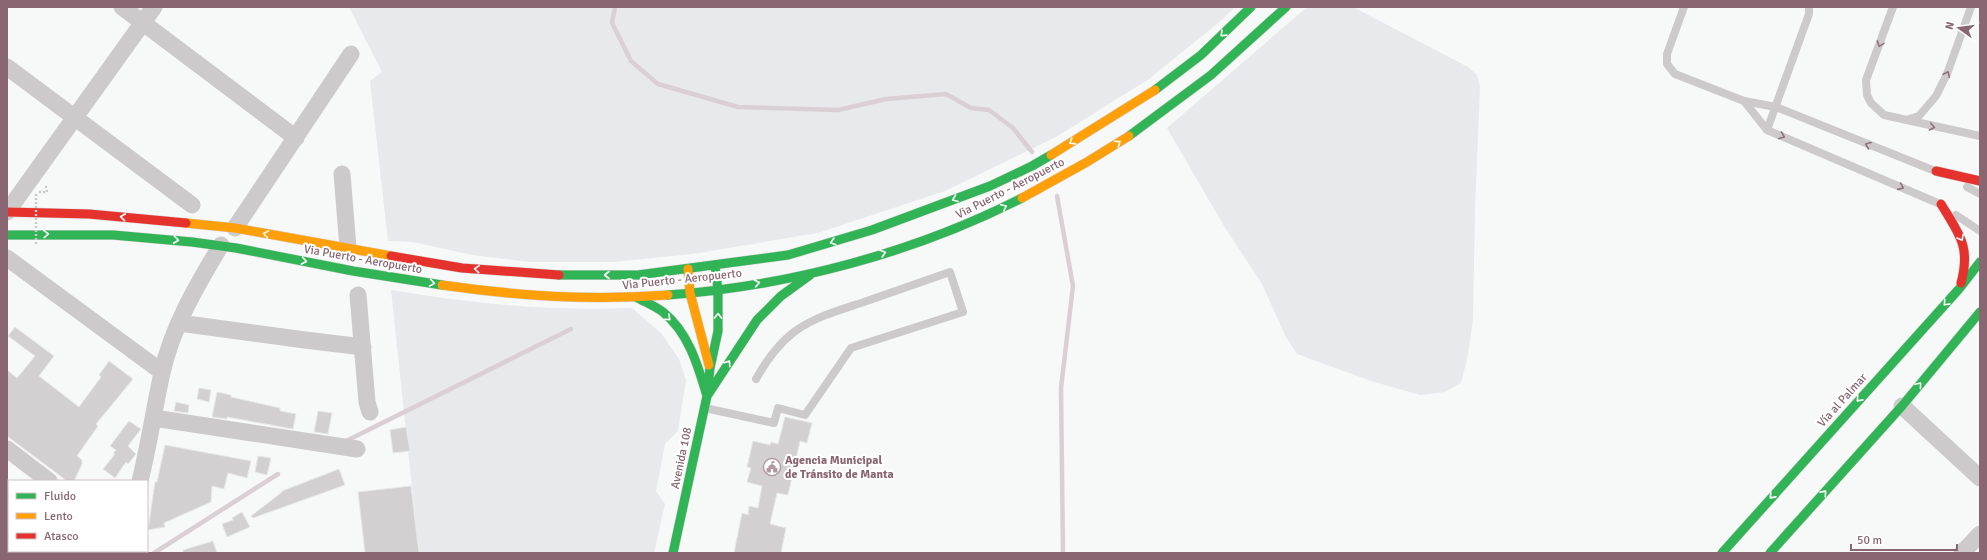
<svg xmlns="http://www.w3.org/2000/svg" width="1987" height="560" viewBox="0 0 1987 560" font-family="Signika,sans-serif">
	<style>
		.green { fill: #e7e9ec }
		.lines { fill: none; stroke-linecap: round; stroke-linejoin: round }
		.stream { stroke: #dbcfd6; stroke-width: 4.5 }
		.building { fill: #d3d0d1; stroke: #e7e8e8 }
		.fast-casing { stroke: #d7d5d5; stroke-width: 10 }
		.slow-casing { stroke: #d7d5d5; stroke-width: 10 }
		.jam-casing { stroke: #d7d5d5; stroke-width: 10 }
		.path { stroke: #cbc8c9; stroke-width: 2.5; stroke-dasharray: 2 2; stroke-linecap: butt }
		.lane { stroke: #cdcacb; stroke-width: 8 }
		.street { stroke: #cdcacb; stroke-width: 17 }
		.fast { stroke: #30b455; stroke-width: 9 }
		.slow { stroke: #ff9f0a; stroke-width: 9 }
		.jam { stroke: #e5322d; stroke-width: 9 }
		.path-bridge { stroke: #cbc8c9; stroke-width: 2.5; stroke-dasharray: 2 2; stroke-linecap: butt }
		.oneway { stroke: #fff }
		.oneway2 { stroke: #90707a }
		.labels { text-anchor: middle; stroke-width: 4; stroke-linejoin: round; paint-order: stroke }
		.street-label { font-size: 12px; fill: #896671; stroke: #fff }
		.poi-label { font-size: 12px; font-weight: bold; fill: #896671; stroke: #fff; text-anchor: start }
	</style>
	<rect width="100%" height="100%" fill="#f7f8f8"/>
	<!-- green -->
	<path class="green" d="M349 7H1235L1223 19 1149 79 1056 137 945 191 818 233 692 254 613 262H530L472 255 413 242 388 241 370 81 382 72Z
		M1307 7H1353L1468 67 1477 75 1480 87 1475 209 1473 319 1468 355 1461 383 1445 392 1420 395 1371 381 1297 354 1286 337 1262 284 1224 226 1167 128Z
		M391 290C472 304 550 311 632 308L661 333 679 359 686 380 678 431 665 444 656 491 665 504 654 553H419Z"/>
	<g class="lines">
		<!-- stream -->
		<path class="stream" d="M615 7 612 23 631 61 658 84 738 107 838 110 886 99 946 94 971 108 989 110 1013 128 1032 152
			M1057 196 1073 286 1061 388 1063 553
			M346 441 571 329
			M7 532H9
			M66 551 72 553
			M154 553 278 474"/>
	</g>
	<!-- building -->
	<path class="building" d="M15 327 54 356 39 376 79 407 101 377 99 375 109 361 133 379 96 424 98 426 77 456 82 460V464L74 481H67L7 436V370L17 378 35 356 8 336Z
		M199 388 211 390 209 402 197 399Z
		M217 392 231 395V397L280 408V411L296 414 293 429 227 417V419L212 417Z
		M176 402 189 405 188 413 174 411Z
		M318 411 332 413 328 434 314 432Z
		M785 417 812 423 807 443 800 441 788 495 777 493 770 524 786 528 781 553H734L742 513 748 515 749 506 758 508 762 486 747 482 751 468 747 467 753 441 770 445 771 442 778 444Z
		M129 421 141 429 128 446 136 454 128 464 126 462 115 478 103 469 115 454 113 453 116 450 110 446Z
		M406 427 410 451 393 453 390 430Z
		M165 445 251 461 247 478 228 473 224 489 212 486 211 502 164 523 165 527 148 530 155 482H157Z
		M258 456 271 458 267 475 255 472Z
		M339 469 345 485 253 518 251 516 282 492V491Z
		M411 486 419 553H365L358 492Z
		M242 512 250 527 227 537 222 524 233 520 232 518Z
		M213 541 217 553H183V550Z"/>
	<g class="lines">
		<!-- fast casing -->
		<g class="fast-casing">
			<path id="fast" d="M1155 90 1201 55 1251 7
				M1129 136 1211 75 1286 7
				M7 235H113L192 242 236 248 353 271 442 285
				M559 275H638L788 255 872 230 990 186 1032 166 1051 155
				M668 295C789 286 914 253 1022 198
				M636 297C645 302 655 306 663 312 689 333 698 366 707 396
				M707 396 757 320 781 296 810 275
				M673 553 707 396 710 368 718 331V290L715 266
				M1722 553 1959 289 1980 262
				M1770 553 1902 406 1980 312"/>
		</g>
		<!-- slow casing -->
		<g class="slow-casing">
			<path id="slow" d="M1051 155 1155 90
				M1022 198 1087 162 1129 136
				M186 223 235 228 391 256
				M688 269 690 293 709 365
				M442 285C517 296 591 301 668 295"/>
		</g>
		<!-- jam casing -->
		<g class="jam-casing">
			<path id="jam" d="M1936 171 1980 181
				M1941 204C1959 234 1971 246 1961 283
				M7 212 89 214 186 223
				M391 256 462 268 559 275"/>
		</g>
		<!-- path -->
		<path class="path" d="M39 192H47L46 187H44"/>
		<!-- lane -->
		<path class="lane" d="M1684 7 1667 54V64L1675 74 1744 101 1776 107 1935 171
			M1893 7 1866 80 1867 95 1871 103 1884 115 1980 136
			M1744 101 1767 130 1940 204
			M1906 120 1919 116 1936 96 1947 74 1971 7
			M1767 130 1809 14V7
			M1967 187 1980 194
			M1956 215 1980 231
			M705 408 774 423 778 408 805 415 851 348 963 312 950 272C921 282 893 292 864 302 840 310 814 317 794 332 777 345 766 361 756 379"/>
		<!-- street -->
		<path class="street" d="M122 7 296 138
			M7 67 192 205
			M342 174 348 248
			M7 212 154 7
			M235 228 351 54
			M7 258 162 372
			M358 295 367 402 370 412
			M179 323 305 340 363 347
			M1902 406 1980 478
			M154 418 357 449
			M7 449 49 481
			M140 481C149 445 154 409 162 373 172 327 197 285 221 245
			M124 553V551
			M1962 553 1980 534"/>
		<!-- fast -->
		<use href="#fast" class="fast"/>
		<!-- slow -->
		<use href="#slow" class="slow"/>
		<!-- jam -->
		<use href="#jam" class="jam"/>
		<!-- path-bridge -->
		<path class="path-bridge" d="M36 244V192"/>
	</g>
	<!-- one-way arrows -->
	<defs><path id="oneway-chevron" d="M-2-3.5L2.5 0L-2 3.5" fill="none" stroke-width="1.6" stroke-linecap="round" stroke-linejoin="round"/></defs>
	<g class="oneway">
		<use href="#oneway-chevron" transform="translate(1223 34) rotate(136)"/>
		<use href="#oneway-chevron" transform="translate(1072 142) rotate(148)"/>
		<use href="#oneway-chevron" transform="translate(1118 143) rotate(-34)"/>
		<use href="#oneway-chevron" transform="translate(955 199) rotate(159)"/>
		<use href="#oneway-chevron" transform="translate(1004 207) rotate(-25)"/>
		<use href="#oneway-chevron" transform="translate(123 217) rotate(-174)"/>
		<use href="#oneway-chevron" transform="translate(46 234) rotate(-2)"/>
		<use href="#oneway-chevron" transform="translate(266 234) rotate(-170)"/>
		<use href="#oneway-chevron" transform="translate(1961 238) rotate(60)"/>
		<use href="#oneway-chevron" transform="translate(176 240) rotate(7)"/>
		<use href="#oneway-chevron" transform="translate(833 242) rotate(164)"/>
		<use href="#oneway-chevron" transform="translate(883 253) rotate(-18)"/>
		<use href="#oneway-chevron" transform="translate(304 261) rotate(11)"/>
		<use href="#oneway-chevron" transform="translate(477 269) rotate(-175)"/>
		<use href="#oneway-chevron" transform="translate(607 275) rotate(180)"/>
		<use href="#oneway-chevron" transform="translate(432 283) rotate(9)"/>
		<use href="#oneway-chevron" transform="translate(757 283) rotate(-11)"/>
		<use href="#oneway-chevron" transform="translate(1946 303) rotate(133)"/>
		<use href="#oneway-chevron" transform="translate(718 316) rotate(-89)"/>
		<use href="#oneway-chevron" transform="translate(668 318) rotate(42)"/>
		<use href="#oneway-chevron" transform="translate(728 363) rotate(-57)"/>
		<use href="#oneway-chevron" transform="translate(1919 385) rotate(-50)"/>
		<use href="#oneway-chevron" transform="translate(1859 399) rotate(132)"/>
		<use href="#oneway-chevron" transform="translate(1824 493) rotate(-48)"/>
		<use href="#oneway-chevron" transform="translate(1772 496) rotate(132)"/>
	</g>
	<g class="oneway2">
		<use href="#oneway-chevron" transform="translate(1880 44) rotate(110)"/>
		<use href="#oneway-chevron" transform="translate(1947 74) rotate(-66)"/>
		<use href="#oneway-chevron" transform="translate(1932 127) rotate(12)"/>
		<use href="#oneway-chevron" transform="translate(1782 136) rotate(22)"/>
		<use href="#oneway-chevron" transform="translate(1868 145) rotate(-159)"/>
		<use href="#oneway-chevron" transform="translate(1901 187) rotate(24)"/>
	</g>
	<!-- icons -->
	<defs>
		<g id="civic-ring" transform="scale(0.9)"><circle r="9.5" fill="#fff" stroke="#b099a0" stroke-width="1.5"/><path d="M-.6-6.5H3V-4.5H.6V-3L4-1V1h2V6H-6V1h2V-1L-.6-3ZM-1.2 2.5V6h2.4V2.5Z" fill="#b099a0"/></g>
	</defs>
	<g fill-rule="evenodd">
		<use href="#civic-ring" x="772" y="467"/>
	</g>
	<g class="labels">
		<!-- street labels -->
		<g class="street-label">
			<text transform="translate(1010 188) rotate(-27)" y="4">Via Puerto - Aeropuerto</text>
			<text transform="translate(363 259) rotate(10)" y="4">Via Puerto - Aeropuerto</text>
			<text transform="translate(682 279) rotate(-6)" y="4">Via Puerto - Aeropuerto</text>
			<text transform="translate(1842 400) rotate(-48)" y="4">Vía al Palmar</text>
			<text transform="translate(681 458) rotate(-78)" y="4">Avenida 108</text>
		</g>
		<!-- poi labels -->
		<g class="poi-label">
			<text x="785" y="464">Agencia Municipal<tspan x="785" dy="14">de Tránsito de Manta</tspan></text>
		</g>
	</g>
	<!-- border -->
	<rect width="1987" height="560" fill="none" stroke="#896671" stroke-width="16"/>
	<!-- legend -->
	<rect x="8" y="480" width="140" height="72" fill="#ffffff" stroke="#d0c2c6"/>
	<rect x="16" y="493" width="20" height="6" fill="#30b455" stroke="#d0c2c6"/>
	<text x="44" y="500" font-size="12" fill="#896671">Fluido</text>
	<rect x="16" y="513" width="20" height="6" fill="#ff9f0a" stroke="#d0c2c6"/>
	<text x="44" y="520" font-size="12" fill="#896671">Lento</text>
	<rect x="16" y="533" width="20" height="6" fill="#e5322d" stroke="#d0c2c6"/>
	<text x="44" y="540" font-size="12" fill="#896671">Atasco</text>
	<!-- north arrow -->
	<g transform="translate(1959 28) rotate(284)" stroke="#ffffff" stroke-width="3" paint-order="stroke">
	<path d="M0-3L7 15L0 10L-7 15Z" fill="#896671"/>
	<text y="-6" font-size="11" font-weight="bold" text-anchor="middle" fill="#896671">N</text>
	</g>
	<!-- scale -->
	<path d="M1851 544v6h106v-6" fill="none" stroke="#896671" stroke-width="2"/>
	<text x="1857" y="544" font-size="12" fill="#896671" stroke="#ffffff" stroke-width="3" paint-order="stroke">50 m</text>
</svg>
